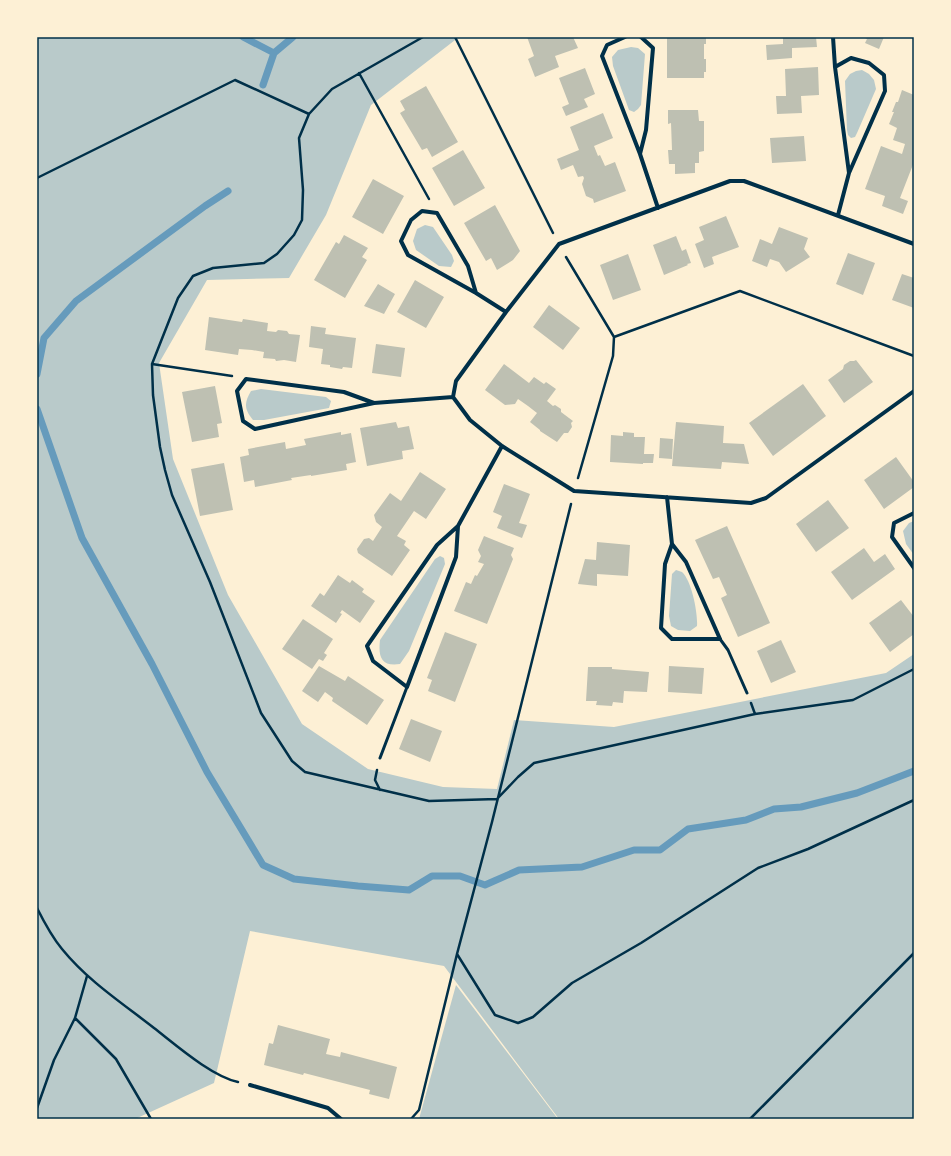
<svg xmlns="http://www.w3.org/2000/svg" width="951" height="1156" viewBox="0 0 951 1156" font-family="'Noto Serif',serif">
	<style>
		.green { fill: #b9caca }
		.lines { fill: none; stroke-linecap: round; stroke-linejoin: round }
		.stream { stroke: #669bbc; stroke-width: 7 }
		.building { fill: #bec0b2 }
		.path { stroke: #003049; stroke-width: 2.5 }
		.service { stroke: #003049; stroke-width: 3 }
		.minor { stroke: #003049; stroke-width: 4 }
		.neatline { fill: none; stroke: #003049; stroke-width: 1.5 }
	</style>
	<rect width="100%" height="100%" fill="#fdf0d5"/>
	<!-- green -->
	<path class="green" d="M37 37H459L371 105 326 215 289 278 207 280 159 363 173 459 228 595 302 724 368 769 443 787 497 789 514 720 614 727 886 673 914 654V1119H559L444 966 250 931 214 1083 135 1119H37Z
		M631 47 638 48 645 54 641 105 638 109 634 112 629 110 613 66 612 57 618 50Z
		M862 70 869 74 874 80 876 89 857 133 855 137 851 138 848 135 847 130 845 81 850 74 856 71Z
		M425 225 433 227 452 255 454 261 451 267 439 266 416 250 413 241 417 229Z
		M261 389 326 397 331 401 329 408 264 420H253C244 409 244 403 251 391Z
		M914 521V555L906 544 903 531 909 523Z
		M440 556 444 558 445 564 409 651 400 664C381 667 378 656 380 640L435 559Z
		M676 570C678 571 680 571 682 572 692 581 698 614 697 626L690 631 678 630 671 626 669 616 672 574Z
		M456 985 558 1119H419Z"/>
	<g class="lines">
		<!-- stream -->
		<path class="stream" d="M243 37 274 53
			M263 85 274 53 293 37
			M37 374 44 338 76 301 205 206 228 191
			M37 409 82 538 152 664 207 772 263 865 294 879 358 886 409 890 432 876H460L485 885 519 870 582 867 634 850H660L688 829 746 820 774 809 801 807 857 793 914 771"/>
	</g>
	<!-- building -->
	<path class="building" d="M527 37H573L578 48 555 56 559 67 535 77 528 59 534 56Z
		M667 37H706V44H704V59H706V72H704V78H667Z
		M783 37H816L817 47 792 48V58L767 60 766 45 783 44Z
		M863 37H884L879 49 865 43 867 39Z
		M818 67 819 95 801 96 802 113 777 114 776 96H786L785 69Z
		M585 68 595 94 584 99 588 107 566 116 562 107 569 104 559 78Z
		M426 86 458 142 432 157 427 148 422 150 400 113 405 110 400 101Z
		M902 90 914 95V162L900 198 908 201 903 214 882 206 885 196 865 189 881 146 902 154 905 144 893 140 897 128 889 124 894 112H892L896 102H898Z
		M668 110H698L699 121H704V151L699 152V163H695V173L675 174V164H669L668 150H672L671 123 668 124Z
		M603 113 613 138 594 146 598 156 600 155 605 166 615 162 626 191 594 203 593 199 586 196 582 184 584 178 583 176 578 177 573 165 561 170 557 159 579 150 570 127Z
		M804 136 806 161 772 163 770 138Z
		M463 150 485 188 454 206 432 168Z
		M373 179 404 196 383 234 352 217Z
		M495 205 520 251 513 260 497 270 491 258 486 261 464 223Z
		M726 216 739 247 712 257 714 264 704 268 695 244 704 240 699 227Z
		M779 227 808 238 804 249 810 257 786 272 779 262 770 259 767 267 752 261 760 239 772 244Z
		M344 235 368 248 362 257 367 260 345 298 314 280 336 242 339 244Z
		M676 236 682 251 686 249 691 263 687 264 688 265 664 275 653 245Z
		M848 253 875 263 863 295 836 284Z
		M628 254 641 290 613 300 600 265Z
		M902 274 914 278V308L892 300Z
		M415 280 444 297 426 328 397 312Z
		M378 284 395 294 384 314 364 306Z
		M549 305 580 328 563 350 533 327Z
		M209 317 242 322 243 319 268 323 267 331 276 332 278 330 287 331 289 334 300 335 296 362 284 360 276 361 275 359 263 358 264 352 252 350 239 349 238 355 205 350Z
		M311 326 326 328 325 334 356 338 352 368 343 367 342 369 330 367V365L321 364 323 349 309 347Z
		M376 344 405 348 401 377 372 373Z
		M856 360 873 382 844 403 828 380 843 369 844 365 850 361H854Z
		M504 364 529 383 534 377 544 384 546 382 556 389 547 401 553 406 555 405 561 409V412L573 421 571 423 572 427 568 433H564L557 442 540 431V430L530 422 537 413 528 406 518 399 515 404 505 405 485 390Z
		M803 384 826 416 773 456 749 423Z
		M215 386 222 423 217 424 219 437 192 442 182 392Z
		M396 422 398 428 409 426 414 449 402 451 403 459 367 466 360 428Z
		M676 422 724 426 723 443 744 444 749 464 722 462 721 469 672 466Z
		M341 432V435L351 433 356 462 346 464 347 470 311 476V475L291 478 292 480 255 487 254 480 244 482 240 457 249 455 248 449 285 442 286 449 306 445 304 439Z
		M623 432 634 433V437H645L644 454H654L653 463H643V464L610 462 611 435 623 436Z
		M660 438 673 439 672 459 659 458Z
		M896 457 914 482V487L884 509 864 480Z
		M224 463 233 510 200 516 191 469Z
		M420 472 446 489 426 519 414 511 397 536 406 541 404 545 410 550 392 576 358 553 357 549 364 539 369 538 373 541 382 527 376 522 374 515 390 493 401 501Z
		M504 484 530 494 519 523 527 525 522 538 497 528 502 516 493 512Z
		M828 500 849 528 816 552 796 524Z
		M727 526 770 623 738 637 721 598 727 595 719 577 713 579 695 540Z
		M484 536 514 548 511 555 513 559 487 624 454 611 466 582 471 584 475 575 477 576 484 564 478 562 481 556 478 550Z
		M597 542 630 545 628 576 597 574V586L578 584 585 559 596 560Z
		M864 548 874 562 885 554 895 569 852 600 831 572Z
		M338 575 350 583 352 580 364 589 362 592 375 601 360 623 342 610 340 613 342 614 336 623 311 606 320 593 324 596Z
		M901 600 914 617V634L890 652 869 623Z
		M303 619 333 639 324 653 327 655 323 661 319 659 312 669 282 649Z
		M445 632 477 644 455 702 428 691 432 680 427 678Z
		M781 640 796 672 771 683 757 651Z
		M319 666 345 681 348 676 384 700 367 725 332 701 333 698 325 692 318 702 302 691Z
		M669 666 704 668 702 694 668 692Z
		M588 667H612V669L649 672 647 692 624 691 623 703 613 702 612 706 596 705 597 701H586Z
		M411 719 442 731 430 762 399 749Z
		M278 1025 330 1039 326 1054 340 1057 341 1052 397 1067 389 1099 369 1094 370 1090 304 1073 303 1075 264 1065 269 1043 273 1044Z"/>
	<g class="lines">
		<!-- path -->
		<path class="path" d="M423 37 332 89 309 114 299 138 303 190 302 220 294 235 277 254 264 263 213 268 193 276 178 298 152 364 153 395 160 447 165 470 172 495 210 582 261 713 292 761 305 772 429 801 497 799 518 777 534 763 755 714 853 700 914 669
			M455 37 553 233
			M359 73 429 199
			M37 178 235 80 309 114
			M566 257 614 337 613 356 578 478
			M614 337 740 291 914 356
			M152 364 232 376
			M751 703 755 714
			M377 770 375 780 380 790
			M37 908C44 922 52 937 62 949 88 981 122 1003 154 1028 176 1045 211 1076 238 1082
			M457 954 495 1015 518 1023 533 1017 572 983 641 943 758 868 808 849 914 800
			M75 1018 116 1059 151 1119
			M37 1108 54 1060 75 1018 87 976
			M411 1119 419 1110 457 954 492 822 571 504
			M750 1119 914 953"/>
		<!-- service -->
		<path class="service" d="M720 639 728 650 747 693
			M380 758 407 687"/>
		<!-- minor -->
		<path class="minor" d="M625 37 607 45 602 56 640 154 658 208
			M833 37 835 67 849 173 838 215
			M835 67 851 58 869 63 884 75 885 91 849 173
			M640 154 646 130 653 48 641 37
			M914 244 744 181H730L559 244 506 312 456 381 453 397 470 420 502 446 574 491 751 503 766 498 914 391
			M476 293 468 266 437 213 422 211 411 220 401 241 408 255 476 293 506 312
			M374 403 344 392 246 379 237 391 243 421 255 429 374 403 453 397
			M667 497 672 544 686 562 720 639H672L661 628 665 564 672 544
			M914 513 894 523 892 537 914 568
			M458 526 437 545 367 646 373 661 407 687 456 557 458 526 502 446
			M250 1085 328 1108 341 1119"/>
	</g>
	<!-- border -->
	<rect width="951" height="1156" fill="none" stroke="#fdf0d5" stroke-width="76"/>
	<rect x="38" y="38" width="875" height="1080" class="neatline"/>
</svg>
